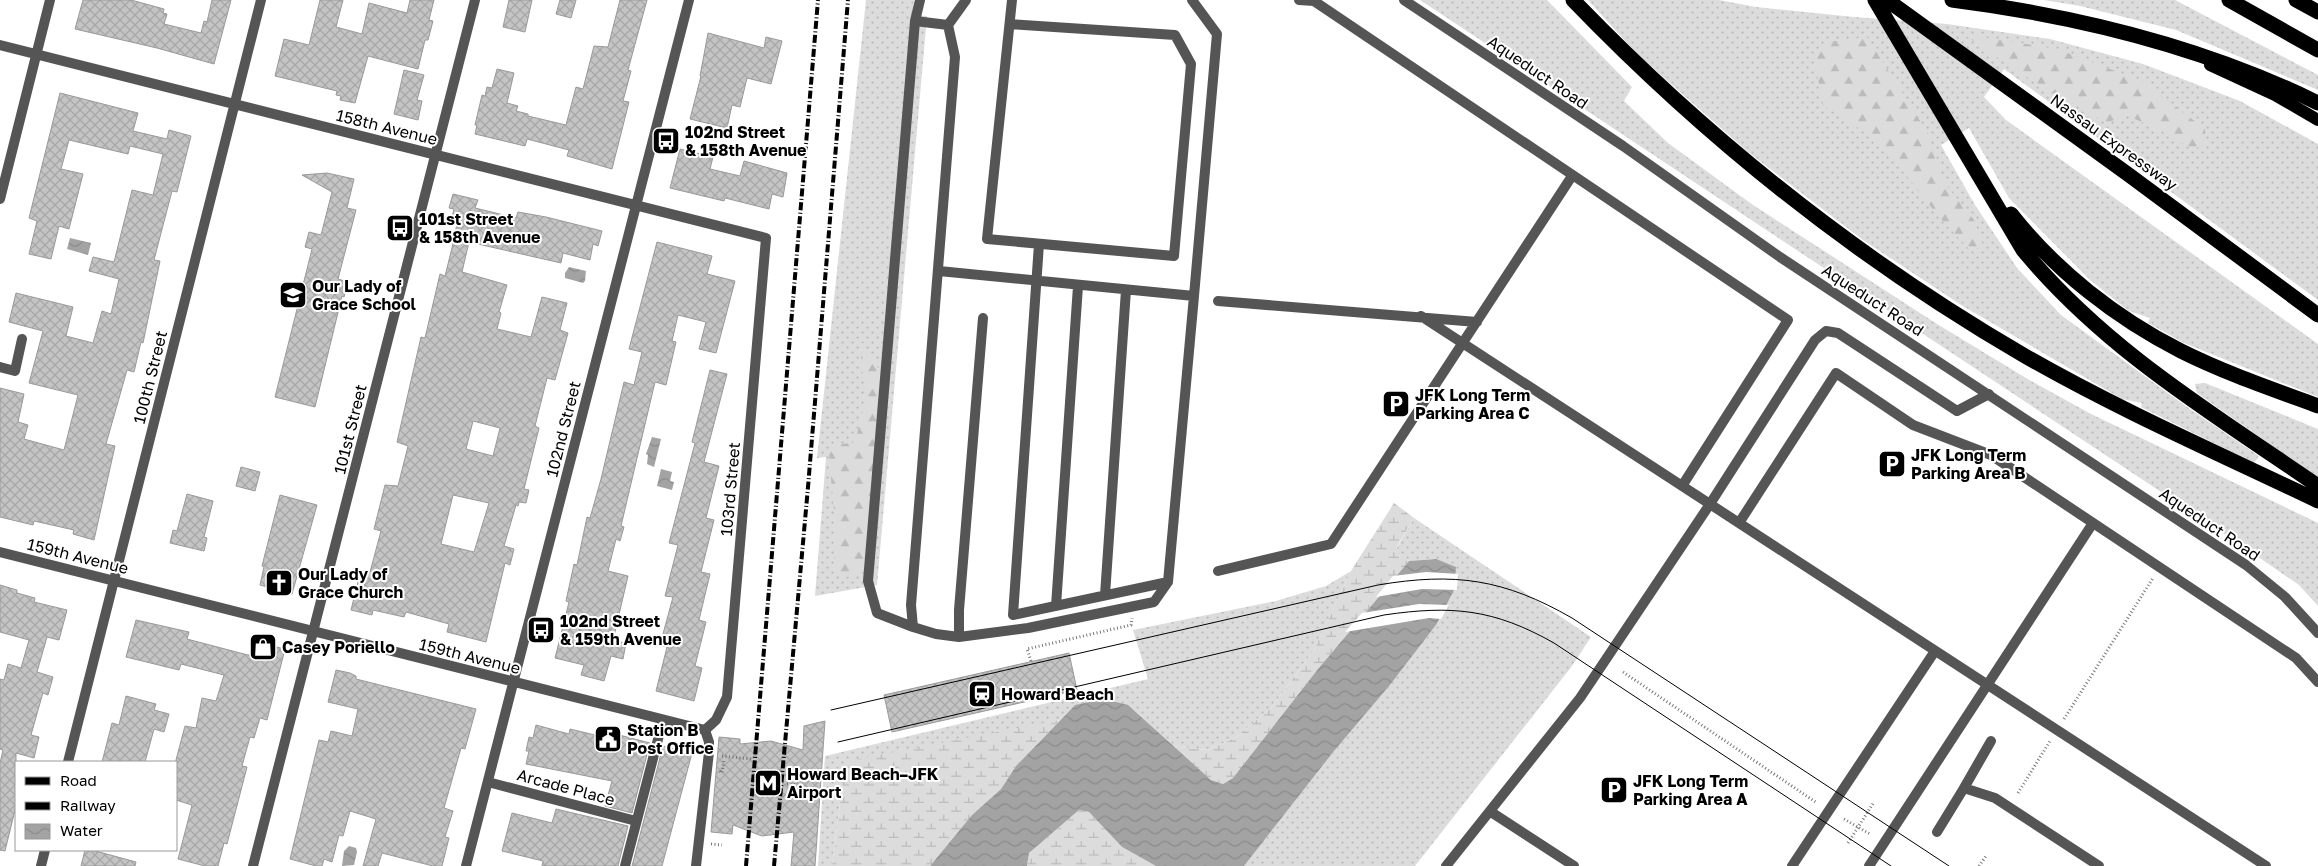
<svg xmlns="http://www.w3.org/2000/svg" width="2318" height="866" viewBox="0 0 2318 866" font-family="'Golos Text',sans-serif">
	<style>
		.grass { fill: url(#grass-dots) }
		.forest { fill: url(#forest-firs) }
		.wetland { fill: url(#wetland-marsh) }
		.water { fill: url(#water-waves) }
		.pier { fill: #fff }
		.building { fill: url(#building-cross-hatch); stroke: #999; fill-rule: evenodd }
		.lines { fill: none; stroke-linecap: round; stroke-linejoin: round }
		.path { stroke: #777; stroke-width: 3; stroke-dasharray: 1 2.5; stroke-linecap: butt }
		.lane { stroke: #555; stroke-width: 10 }
		.street { stroke: #555; stroke-width: 10 }
		.primary { stroke: #000; stroke-width: 12 }
		.highway { stroke: #000; stroke-width: 15 }
		.tram { stroke: #000; stroke-width: 1 }
		.rail { stroke: #000; stroke-width: 4; stroke-dasharray: 8 2.5 1 2.5; stroke-linecap: butt }
		.labels { text-anchor: middle; stroke-width: 4; stroke-linejoin: round; paint-order: stroke }
		.street-label { font-size: 16px; fill: #000; stroke: #fff }
		.poi-label { font-size: 16px; font-weight: bold; fill: #000; stroke: #fff; text-anchor: start }
	</style>
	<defs>
		<pattern id="grass-dots" width="8" height="8" patternUnits="userSpaceOnUse" patternTransform="scale(1.25)"><rect width="8" height="8" fill="#dcdcdc"/><path d="M2 2h.1M6 6h.1" fill="none" stroke="#bbb" stroke-width="1.8" stroke-linecap="round"/></pattern>
		<pattern id="forest-firs" width="22" height="20" patternUnits="userSpaceOnUse" patternTransform="scale(1.25)"><rect width="22" height="20" fill="#dcdcdc"/><path d="M5 1l3.5 6h-7zM16 11l3.5 6h-7z" fill="#bbb"/></pattern>
		<pattern id="wetland-marsh" width="20" height="14" patternUnits="userSpaceOnUse" patternTransform="scale(1.25)"><rect width="20" height="14" fill="#dcdcdc"/><path d="M1 5h8M5 5V1M11 12h8M15 12V8" fill="none" stroke="#bbb"/></pattern>
		<pattern id="water-waves" width="16" height="10" patternUnits="userSpaceOnUse" patternTransform="scale(1.25)"><rect width="16" height="10" fill="#a3a3a3"/><path d="M0 5q4-4 8 0t8 0" fill="none" stroke="#8b8b8b"/></pattern>
		<pattern id="building-cross-hatch" width="8" height="8" patternUnits="userSpaceOnUse" patternTransform="scale(1.25)"><rect width="8" height="8" fill="#c4c4c4"/><path d="M0 0l8 8M0 8l8-8" fill="none" stroke="#a7a7a7"/></pattern>
	</defs>
	<rect width="100%" height="100%" fill="#fff"/>
	<!-- grass -->
	<path class="grass" d="M866 0H914L912 15 927 16 877 585 815 596 826 457 817 458Z
		M1420 0H1547L1632 87 1624 101 1668 143 1753 205 1937 324 2031 381 2091 414 2318 523V606L2299 585 2244 547Z
		M1588 0H1719L1756 7 1854 17 1947 24 2050 39 2143 64 2240 101 2318 144V300L2004 69 1984 97 2006 120 2318 344V397L2184 343 2148 323 2150 318 2129 311 2090 280 2009 198 1969 128 1941 145 1975 205 2017 268 2061 315 2187 407 2259 456 2254 463 2141 407 2142 403 2122 399 1961 305 1863 240 1748 152 1637 54Z
		M2044 0H2175L2318 75V90L2176 30 2080 6Z
		M2205 383 2318 429V478L2197 393 2195 384Z
		M1414 518 1591 637 1572 666 1415 866H1244L1334 751 1390 685 1436 625V559L1409 561 1396 549Z
		M1351 571 1314 650 1272 707 1235 738 1207 750 1172 746 1128 705H1075L1060 720 844 772 832 866H818L825 756 1148 679 1133 630 1276 601 1326 586Z"/>
	<!-- forest -->
	<path class="forest" d="M1963 34 2057 49 2142 81 2205 129 2206 147 2190 148 2166 133 2126 115 2106 123 2020 73Z
		M1867 37 1929 135 1935 159 1947 186 1974 220 1983 246 1971 251 1939 217 1880 142 1823 105 1814 58 1828 42Z
		M862 342 881 373 870 563 862 573 846 577 834 568 836 534 829 454 837 445 855 442 866 398 861 361Z"/>
	<!-- wetland -->
	<path class="wetland" d="M1394 503 1414 518 1396 548 1409 561 1318 669 1233 778 1223 784 1211 780 1172 746 1207 750 1235 738 1272 707 1314 650 1351 571Z
		M1060 720 1016 766 1001 789 972 815 930 866H832L844 772 853 760Z
		M1079 810 1089 812 1122 847 1156 866H1027L1029 853Z"/>
	<!-- water -->
	<path class="water" d="M70 238 91 243 88 255 67 249Z
		M569 267 586 271 585 281 583 283 565 278V273Z
		M652 437 661 439 654 467 647 464 648 455 646 454Z
		M661 469 672 472 670 481 674 482 672 490 657 486Z
		M1436 559 1456 567 1454 590 1436 625 1390 685 1334 751 1244 866H1156L1122 847 1089 812 1079 810 1029 853 1027 866H930L972 815 1001 789 1016 766 1075 705 1104 699 1128 705 1211 780 1223 784 1233 778 1318 669 1409 561Z
		M349 846 356 848 357 852 354 865 342 866 344 851Z"/>
	<!-- pier -->
	<path class="pier" d="M1426 572 1458 574 1457 590 1422 589 1376 597 1393 576Z
		M1419 604 1449 605 1441 619 1429 618 1345 632 1362 613Z"/>
	<!-- building -->
	<path class="building" d="M83 0H131L164 9 163 13 167 14 164 24 201 33 204 21 207 22 212 0H231L214 64 157 48 75 29Z
		M320 0H343L336 27 362 34 369 3 407 13 410 0H434L429 20 433 21 428 40H425L418 69 368 56 355 103 340 100 341 96 336 95 337 91 275 76 284 39 309 45Z
		M509 0H532L525 32 503 27Z
		M560 0H576L571 18 556 14Z
		M620 0H647L628 70 631 71 623 101 629 102 612 169 567 156 569 150 527 139 525 146 475 134 477 125H475L482 95 485 96 487 87 492 88 497 69 514 73 507 103 518 106 516 111 528 114V116L566 125 576 87 583 89 594 46 608 47Z
		M708 33 764 48 766 37 782 41 771 84 747 78 740 107 732 105 727 128 690 119 701 76H700Z
		M404 70 424 75 417 100 422 101 418 120 394 114Z
		M60 93 138 113 133 131 167 139 169 130 191 136 177 192 172 191 154 260 160 261 143 343 141 342 134 372 127 370 106 444 115 446 94 540 73 534 74 530 34 521 33 525 0 517V388L24 394 18 422 28 425 24 439 64 450 78 395 29 383 43 331 9 322 16 293 73 307 66 336 93 343 102 311 111 314 119 279 89 271 93 257 114 262 132 190 153 195 163 154 130 146 128 154 69 140 61 169 83 174 69 229 59 226 51 259 29 254 37 221 29 218Z
		M680 149 713 157 710 169 740 176 744 161 787 173 783 197 772 194 769 209 725 198 724 201 670 188Z
		M327 173 354 179 347 208 356 210 338 279 348 282 344 297 342 296 315 407 275 397 312 249 305 247 309 232 321 235 332 192 302 175Z
		M453 194 478 200 475 208 516 218 518 212 546 217 602 231 598 246 593 244 590 260 563 253 561 263 469 242 462 272 507 285 499 312 501 313 497 329 531 337 542 297 567 303 560 330 568 333 555 380 547 378 535 426 539 428 524 489 529 490 526 503 519 502 518 506 516 505 504 546 514 549 510 565 505 563 486 642 447 632 449 624 406 612 404 617 373 610 372 615 351 610 361 570 370 572 381 531 374 529 385 485 398 486 408 446 397 442 421 337 425 338 440 274 445 276 452 248 458 219 452 217 454 209 449 208ZM473 421 500 428 493 456 466 449ZM453 495 489 503 474 552 441 544Z
		M657 242 712 256 707 274 735 281 716 353 699 349 706 322 678 315 672 341 676 342 666 385 655 382 621 526 624 527 620 541 616 539 608 571 628 576 614 636H616L615 641 626 643 623 659 611 656 604 681 581 675 584 665 555 658 569 602 566 601 574 564 577 565 587 517 590 518 601 479 624 382 634 385 642 352 629 349Z
		M710 370 727 374 704 462 719 466 706 518 714 520 701 572 710 574 699 620 706 622 695 666 702 668 694 701 656 691 667 647 660 645 673 597 665 596 678 545 669 543 695 443 692 442Z
		M241 467 260 472 255 491 236 486Z
		M187 494 213 501 204 537 207 538 204 551 170 543 173 530 177 531Z
		M280 495 317 505 292 594 260 585 264 567 262 566Z
		M0 585 17 590V593L35 598 34 602 67 610 59 640 47 637 37 672 53 677 48 695 43 693 42 696 31 735 39 737 34 758 16 753V806L5 851 0 850V763L3 750 0 749V679L4 680 8 664 21 668 29 640 0 632Z
		M136 620 189 632 187 639 244 654 253 656 256 642 285 649 267 720 260 718 254 738 250 737 242 766 247 767 227 844 224 843 218 866H205L178 859 192 805 176 800V760L185 726 196 728 202 698 216 701 224 675 181 664 179 670 126 657Z
		M1069 653 1077 690 892 732 884 695Z
		M336 670 350 673 356 676V679L476 709 465 749 461 748 444 808 453 811 445 837 449 838 442 866H433L382 853 378 866H363L376 819 350 811 343 836 339 835 332 862 324 859 322 866H316L290 859 319 740 328 742 331 731 352 736 358 709 328 702Z
		M126 696 156 704 154 710 169 714 164 732 154 729 145 762H102L112 723 119 725Z
		M825 721 815 866H791L794 832 762 836 733 825 732 834 711 832 719 737 740 739V744L771 741 803 750 804 726Z
		M536 725 569 734 570 729 599 736 600 730 650 743 632 813 605 806 612 781 526 764 529 751H526L529 737 533 738Z
		M663 746 692 753 662 866H632Z
		M556 809 628 826 618 866H542L543 861 502 851 512 813 552 823Z
		M85 850H92L136 862 135 866H81Z"/>
	<g class="lines">
		<!-- path -->
		<path class="path" d="M1031 661 1027 649 1131 625 1132 618
			M1623 672 1817 803
			M2064 719 2153 578
			M722 756 751 759
			M720 771 722 773 724 761
			M787 784 800 785 799 792 801 785
			M2018 793 2050 741
			M1844 819 1870 834
			M1848 843 1874 802
			M711 844 722 845
			M1979 866 1986 856"/>
		<!-- lane -->
		<path class="lane" d="M920 0 915 21 868 581 877 613 913 627 936 634 959 637 1028 628 1154 602 1168 582 1194 296
			M1299 0 1314 1 1788 320 1682 486
			M915 21 948 25
			M1010 24 1175 35 1191 64 1174 256 987 239 1012 0
			M1039 244 1013 615 1168 582
			M939 271 1194 296 1217 34 1192 0
			M1218 301 1477 322
			M1421 316 2266 866
			M0 367 15 371 22 339
			M1739 523 1836 373 1913 425 1991 455 2296 658 2318 682
			M1218 571 1331 544 1572 176
			M1105 595 1126 290
			M1056 606 1078 286
			M913 627 911 605 955 57 948 25 966 0
			M959 637V610L983 318
			M1964 788 1991 741
			M1491 812 1574 866
			M1937 832 1964 788 1995 798 2099 866
			M625 866 663 720
			M1446 866 1580 698 1710 504 1815 340 1826 331 1838 333 1957 411 1989 394
			M1792 866 1935 651
			M1869 866 2093 523"/>
		<!-- street -->
		<path class="street" d="M1404 0 1623 146 1780 257 2246 565 2285 597 2318 633
			M0 45 766 238 727 697 716 720 705 730 0 552
			M0 199 50 0
			M68 762 261 0
			M488 782 636 821
			M41 866 45 850
			M253 866 475 0
			M466 866 689 0
			M696 866 709 752V742L705 730"/>
		<!-- primary -->
		<path class="primary" d="M2210 65 2275 95 2318 120"/>
		<!-- highway -->
		<path class="highway" d="M1573 0C1707 139 1858 259 2025 356 2119 410 2220 454 2318 501
			M1875 0 2023 250C2106 350 2212 413 2318 486
			M1887 0 2129 175 2318 315
			M1952 0C2078 16 2204 47 2318 103
			M2229 0 2318 50
			M2296 0 2318 12
			M2011 214C2056 271 2116 318 2181 351 2225 373 2272 389 2318 406"/>
		<!-- tram -->
		<path class="tram" d="M831 710 1378 585C1455 572 1504 579 1572 618L1949 866
			M838 742 1384 615C1452 605 1494 609 1554 643L1891 866"/>
		<!-- rail -->
		<path class="rail" d="M746 866 818 0
			M774 866 808 487 848 0"/>
	</g>
	<!-- icons -->
	<defs>
		<g id="bus-square" transform="scale(1.4375)"><rect x="-9" y="-9" width="18" height="18" rx="4" fill="#000" stroke="#fff"/><path d="M-5-6H5V4H4V6H2V4H-2V6H-4V4H-5ZM-3.5-4V0h7V-4ZM-3.5 1.2v1.5H-2V1.2ZM2 1.2v1.5H3.5V1.2Z" fill="#fff"/></g>
		<g id="school-square" transform="scale(1.4375)"><rect x="-9" y="-9" width="18" height="18" rx="4" fill="#000" stroke="#fff"/><path d="M0-5L7-2L0 1L-7-2ZM-4 1L0 2.5L4 1V4Q0 6-4 4Z" fill="#fff"/></g>
		<g id="parking-square" transform="scale(1.4375)"><rect x="-9" y="-9" width="18" height="18" rx="4" fill="#000" stroke="#fff"/><path d="M-3.5-5.5H1a3.5 3.5 0 0 1 0 7H-1V5.5H-3.5ZM-1-3.4V-.6H.8a1.4 1.4 0 0 0 0-2.8Z" fill="#fff"/></g>
		<g id="church-square" transform="scale(1.4375)"><rect x="-9" y="-9" width="18" height="18" rx="4" fill="#000" stroke="#fff"/><path d="M-1.2-6h2.4v3.5h3.3v2.4h-3.3V6h-2.4V-.1h-3.3v-2.4h3.3Z" fill="#fff"/></g>
		<g id="shop-square" transform="scale(1.4375)"><rect x="-9" y="-9" width="18" height="18" rx="4" fill="#000" stroke="#fff"/><path d="M-5-2.5h2.3a2.7 3.5 0 0 1 5.4 0H5L5.5 6h-11ZM-1.5-2.5h3a1.5 2.3 0 0 0-3 0Z" fill="#fff"/></g>
		<g id="station-square" transform="scale(1.4375)"><rect x="-9" y="-9" width="18" height="18" rx="4" fill="#000" stroke="#fff"/><path d="M-3-6H3Q5-6 5-4V2Q5 4 3 4L4.5 6H3L1.5 4h-3L-3 6H-4.5L-3 4Q-5 4-5 2V-4Q-5-6-3-6ZM-3.5-4v3h7v-3ZM-3.5 1v1.5H-2V1ZM2 1v1.5H3.5V1Z" fill="#fff"/></g>
		<g id="civic-square" transform="scale(1.4375)"><rect x="-9" y="-9" width="18" height="18" rx="4" fill="#000" stroke="#fff"/><path d="M-.6-6.5H3V-4.5H.6V-3L4-1V1h2V6H-6V1h2V-1L-.6-3ZM-1.2 2.5V6h2.4V2.5Z" fill="#fff"/></g>
		<g id="metro-square" transform="scale(1.4375)"><rect x="-9" y="-9" width="18" height="18" rx="4" fill="#000" stroke="#fff"/><path d="M-5.5 5V-5H-3L0 0L3-5H5.5V5H3V-.5L0 4L-3-.5V5Z" fill="#fff"/></g>
	</defs>
	<g fill-rule="evenodd">
		<use href="#bus-square" x="666" y="141"/>
		<use href="#bus-square" x="400" y="228"/>
		<use href="#school-square" x="293" y="295"/>
		<use href="#parking-square" x="1396" y="404"/>
		<use href="#parking-square" x="1892" y="464"/>
		<use href="#church-square" x="279" y="583"/>
		<use href="#bus-square" x="541" y="630"/>
		<use href="#shop-square" x="263" y="647"/>
		<use href="#station-square" x="982" y="694"/>
		<use href="#civic-square" x="608" y="739"/>
		<use href="#metro-square" x="768" y="783"/>
		<use href="#parking-square" x="1614" y="790"/>
	</g>
	<g class="labels">
		<!-- street labels -->
		<g class="street-label">
			<text transform="translate(1538 72) rotate(34)" y="6">Aqueduct Road</text>
			<text transform="translate(387 127) rotate(14)" y="6">158th Avenue</text>
			<text transform="translate(2114 142) rotate(36)" y="6">Nassau Expressway</text>
			<text transform="translate(1873 300) rotate(33)" y="6">Aqueduct Road</text>
			<text transform="translate(150 377) rotate(-76)" y="6">100th Street</text>
			<text transform="translate(350 429) rotate(-76)" y="6">101st Street</text>
			<text transform="translate(563 429) rotate(-76)" y="6">102nd Street</text>
			<text transform="translate(730 489) rotate(-85)" y="6">103rd Street</text>
			<text transform="translate(2210 524) rotate(34)" y="6">Aqueduct Road</text>
			<text transform="translate(78 556) rotate(14)" y="6">159th Avenue</text>
			<text transform="translate(470 656) rotate(14)" y="6">159th Avenue</text>
			<text transform="translate(566 787) rotate(15)" y="6">Arcade Place</text>
		</g>
		<!-- poi labels -->
		<g class="poi-label">
			<text x="685" y="138">102nd Street<tspan x="685" dy="18">&amp; 158th Avenue</tspan></text>
			<text x="419" y="225">101st Street<tspan x="419" dy="18">&amp; 158th Avenue</tspan></text>
			<text x="312" y="292">Our Lady of<tspan x="312" dy="18">Grace School</tspan></text>
			<text x="1415" y="401">JFK Long Term<tspan x="1415" dy="18">Parking Area C</tspan></text>
			<text x="1911" y="461">JFK Long Term<tspan x="1911" dy="18">Parking Area B</tspan></text>
			<text x="298" y="580">Our Lady of<tspan x="298" dy="18">Grace Church</tspan></text>
			<text x="560" y="627">102nd Street<tspan x="560" dy="18">&amp; 159th Avenue</tspan></text>
			<text x="282" y="653">Casey Poriello</text>
			<text x="1001" y="700">Howard Beach</text>
			<text x="627" y="736">Station B<tspan x="627" dy="18">Post Office</tspan></text>
			<text x="787" y="780">Howard Beach–JFK<tspan x="787" dy="18">Airport</tspan></text>
			<text x="1633" y="787">JFK Long Term<tspan x="1633" dy="18">Parking Area A</tspan></text>
		</g>
	</g>
	<!-- legend -->
	<rect x="15" y="761" width="162" height="90" fill="#ffffff" stroke="#999999"/>
	<rect x="25" y="777" width="25" height="8" fill="#000000" stroke="#999999"/>
	<text x="60" y="786" font-size="15" fill="#000000">Road</text>
	<rect x="25" y="802" width="25" height="8" fill="#000000" stroke="#999999"/>
	<text x="60" y="811" font-size="15" fill="#000000">Railway</text>
	<rect x="25" y="824" width="25" height="15" fill="url(#water-waves)" stroke="#999999"/>
	<text x="60" y="836" font-size="15" fill="#000000">Water</text>
</svg>
